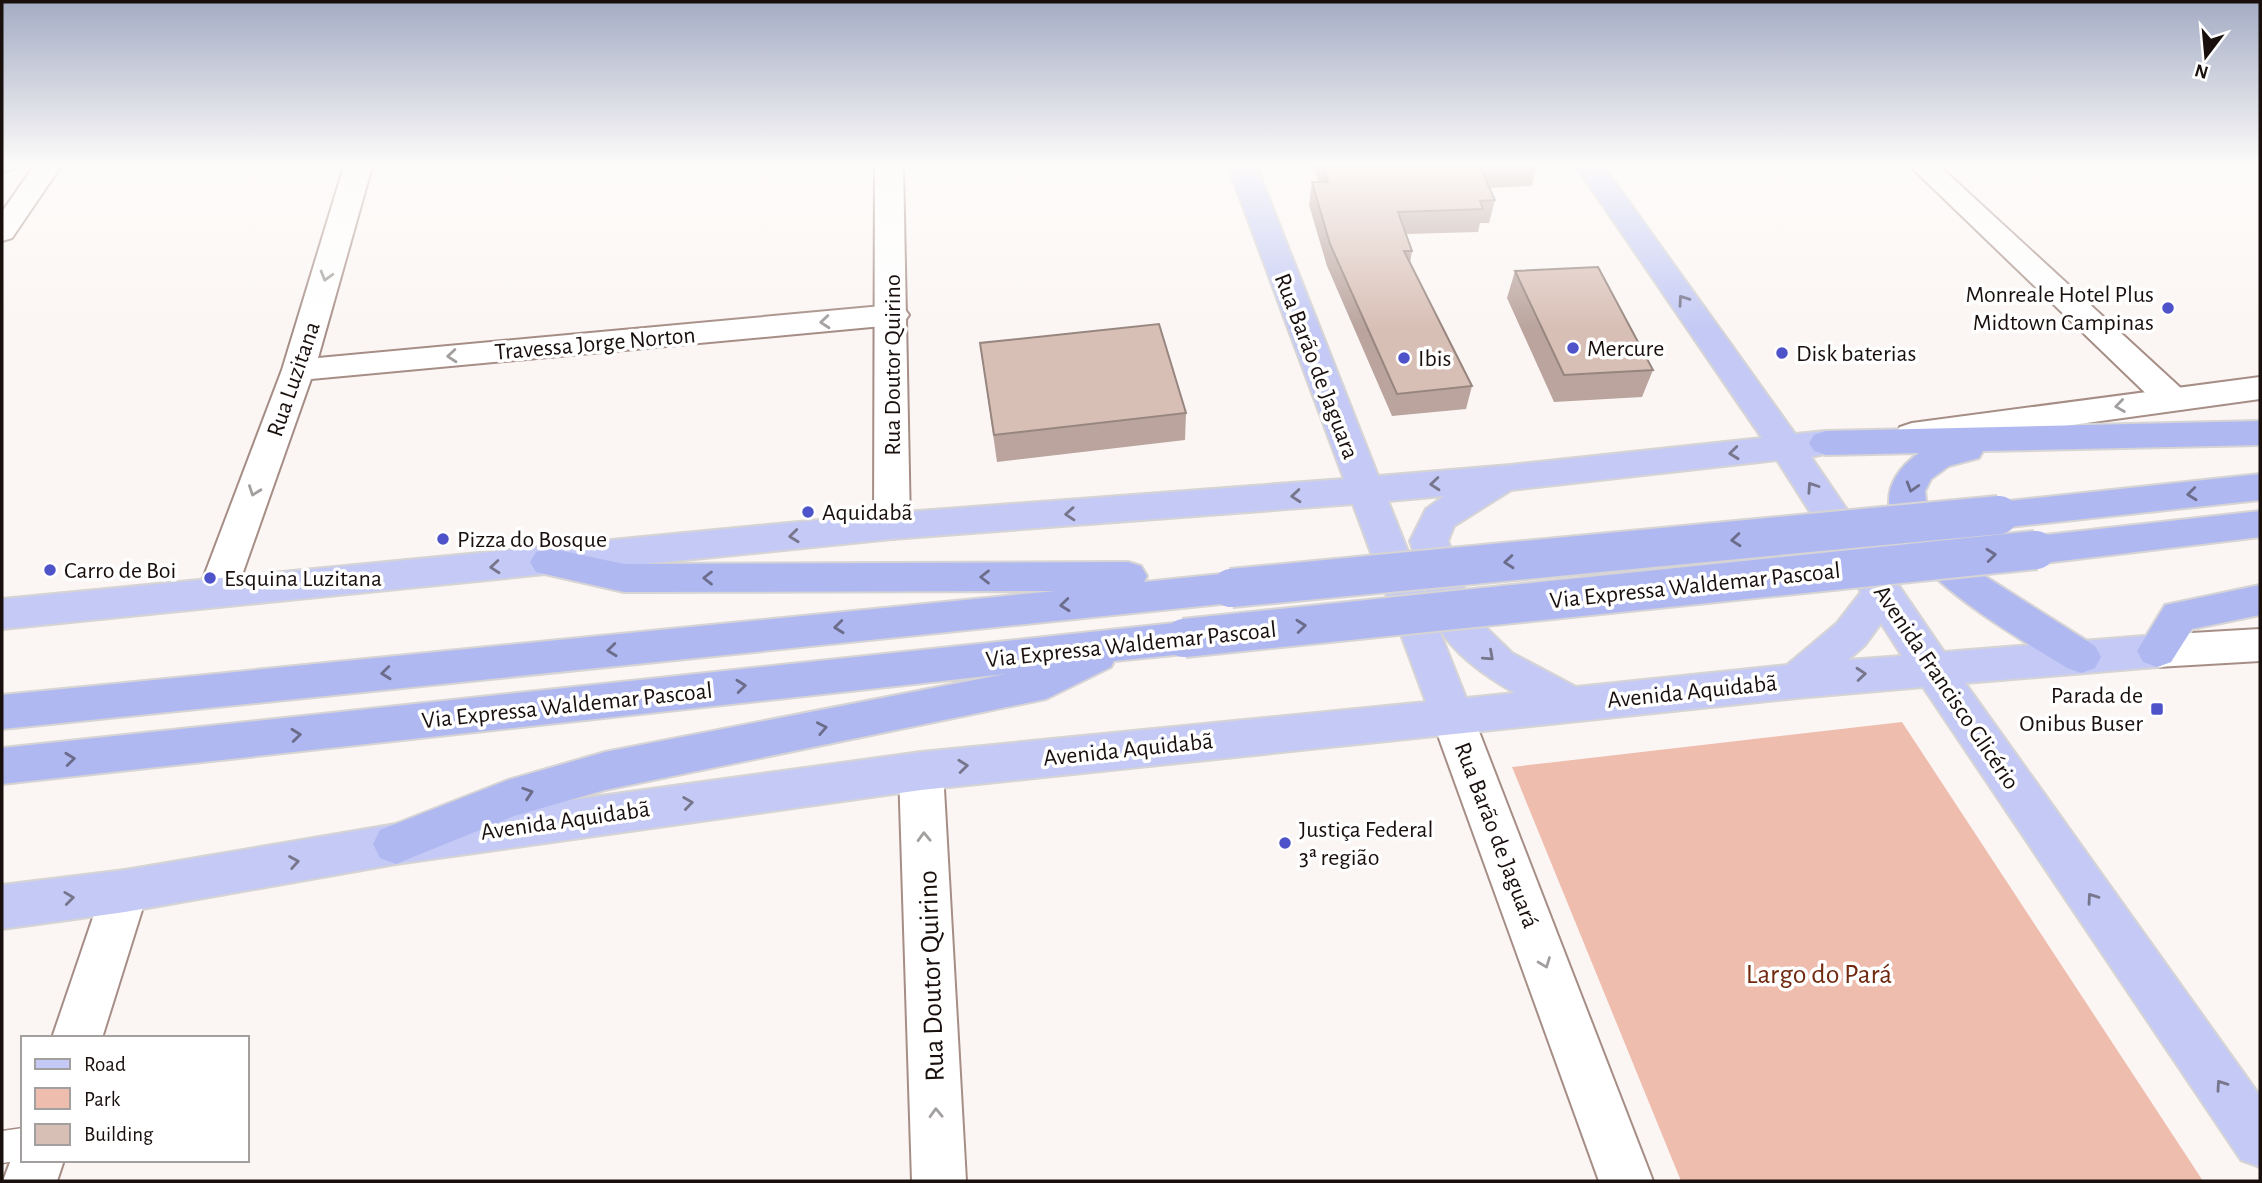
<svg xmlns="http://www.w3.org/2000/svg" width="2262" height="1183" viewBox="0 0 2262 1183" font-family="'Alegreya Sans',sans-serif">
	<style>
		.green { fill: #eebdae }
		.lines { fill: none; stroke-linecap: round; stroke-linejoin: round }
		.service-casing { stroke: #a68e86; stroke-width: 3 }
		.minor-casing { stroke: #a68e86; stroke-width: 4 }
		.tertiary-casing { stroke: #a68e86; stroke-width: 4 }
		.secondary-casing { stroke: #a68e86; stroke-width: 4 }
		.primary-casing { stroke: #d6d4d4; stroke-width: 4 }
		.trunk-casing { stroke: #d6d4d4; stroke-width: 4 }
		.service { fill: #fff; fill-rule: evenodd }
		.minor { fill: #fff; fill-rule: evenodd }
		.tertiary { fill: #fff; fill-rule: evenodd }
		.secondary { fill: #fff; fill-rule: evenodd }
		.primary { fill: #c4caf5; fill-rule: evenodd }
		.trunk { fill: #b0b8f2; fill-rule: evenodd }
		.trunk-bridge-casing { stroke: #d6d4d4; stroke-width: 42; stroke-linecap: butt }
		.trunk-bridge { stroke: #b0b8f2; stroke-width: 38 }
		.wall { fill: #baa49d }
		.building { fill: #d8bfb6; stroke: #97867f; stroke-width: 2 }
		.oneway { stroke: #a39f9f }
		.oneway2 { stroke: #77768d }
		.oneway3 { stroke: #6c6c8b }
		.poi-dot { fill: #4f53c9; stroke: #fff; stroke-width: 2.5 }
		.labels { text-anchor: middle; stroke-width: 7; stroke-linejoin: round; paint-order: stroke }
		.poi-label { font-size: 24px; fill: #19100e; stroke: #fff; text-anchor: start }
		.street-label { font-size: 24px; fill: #19100e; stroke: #fff }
		.near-park-label { font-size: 28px; fill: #71290f; stroke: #fff }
		.near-street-label { font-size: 28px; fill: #19100e; stroke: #fff }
	</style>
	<rect width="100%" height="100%" fill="#fbf6f4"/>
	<!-- green -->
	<path class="green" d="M1902 722 2203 1181H1681L1512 767Z"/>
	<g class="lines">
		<!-- service casing -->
		<g class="service-casing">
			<path id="service" d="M23 1128V1160L2 1163V1131Z"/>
		</g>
		<!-- minor casing -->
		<g class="minor-casing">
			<path id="minor" d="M345 163H373L318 358 893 305 904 308 909 315 904 322 893 325 311 379 236 592 231 602 217 607 203 602 198 592 282 370Z
				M1907 163H1936L2184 391 2189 399 2184 407 2172 410 2160 407Z
				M125 870 141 876 148 891 102 1038H52L102 891 109 876Z
				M23 1139V1160H64L57 1181H3L18 1141Z"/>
		</g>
		<!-- tertiary casing -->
		<g class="tertiary-casing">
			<path id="tertiary" d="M36 163H63L12 238 2 241V212Z
				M875 163H903L910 526 905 536 892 539 879 536 874 526Z
				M921 752 936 758 943 771 966 1181H912L899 771 906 758Z"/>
		</g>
		<!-- secondary casing -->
		<g class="secondary-casing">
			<path id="secondary" d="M2 163H16L13 169 3 171Z
				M2260 377V399L1912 447 1900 443 1895 435 1900 427 1912 423Z
				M2260 629V661L2157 667 2143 662 2137 651 2143 640 2157 635Z
				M1452 699 1467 704 1473 716 1653 1181H1599L1431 716 1437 704Z"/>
		</g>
		<!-- primary casing -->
		<g class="primary-casing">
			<path id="primary" d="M1227 163H1255L1378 476 1510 465 1762 438 1574 163H1601L1795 434 1826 431 1838 435 1843 443 1838 451 1811 457 1944 652 2157 635 2171 640 2177 651 2171 662 2157 667 1965 683 2260 1096V1167L2241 1160 1923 687 1797 698 921 790 396 864 125 912 2 929V885L125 870 396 824 921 752 1426 702 1353 504 892 539 2 629V599L892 513 1344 479ZM1777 460 1861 592 1837 623 1787 665 1576 687 1512 653 1473 615 1448 541 1454 526 1511 490ZM1444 496 1426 509 1410 541 1436 623C1453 654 1485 676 1515 693L1466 698 1388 501ZM1881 623 1902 656 1848 660 1865 645Z"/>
		</g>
		<!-- trunk casing -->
		<g class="trunk-casing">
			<path id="trunk" d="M2260 421V445L1983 451 1979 458 1949 466 1931 479 1925 491 1928 519 1938 536 1969 566 2095 646 2101 657 2095 668 2081 673 2067 668C2014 634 1814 528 1919 453L1826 455 1814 451 1809 443 1814 435 1826 431Z
				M2260 474V500L1999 528 1986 524 1981 515 1986 506 1999 502Z
				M2260 511V537L2036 564 2023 560 2017 550 2023 540 2036 536Z
				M549 548 624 564 1128 562 1141 566 1147 576 1144 582 1231 573 1245 578 1250 588 1245 598 1231 603 2 729V695L1055 591 624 592 536 572 530 562 536 552Z
				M2260 585V615L2192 629 2171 662 2157 667 2143 662 2137 651 2165 605Z
				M1184 622 1198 627 1204 638 1198 649 1184 654 1114 661 1111 667 1046 699 605 790 514 816 396 864 380 858 373 844 380 830 508 780 605 752 1005 674 2 784V748Z"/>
		</g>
		<!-- service -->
		<use href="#service" class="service"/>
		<!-- minor -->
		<use href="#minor" class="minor"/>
		<!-- tertiary -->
		<use href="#tertiary" class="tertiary"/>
		<!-- secondary -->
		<use href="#secondary" class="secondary"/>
		<!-- primary -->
		<use href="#primary" class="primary"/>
		<!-- trunk -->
		<use href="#trunk" class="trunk"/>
		<!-- trunk-bridge casing -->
		<g class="trunk-bridge-casing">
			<path id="trunk-bridge" d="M1231 588 1999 515
				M1184 638 2036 550"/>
		</g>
		<!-- trunk-bridge -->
		<use href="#trunk-bridge" class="trunk-bridge"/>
	</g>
	<!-- wall -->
	<path class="wall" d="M1313 163H1537L1532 186 1490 188 1495 200 1489 223H1480L1478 232 1406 234 1412 251 1410 263 1472 386 1466 409 1392 416 1327 266 1309 205 1312 182H1318Z
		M1515 271 1653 370 1642 397 1554 402 1507 298Z
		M980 343 1186 413 1185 440 997 462Z"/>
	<!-- building -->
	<path class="building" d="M1322 163H1537L1538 164 1480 167 1495 200 1480 201 1483 209 1398 212 1412 251H1404L1472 386 1397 394 1330 244 1312 182H1328Z
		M1598 267 1653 370 1564 375 1515 271Z
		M1159 324 1186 413 994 435 980 343Z"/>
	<!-- one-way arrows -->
	<defs><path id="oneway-chevron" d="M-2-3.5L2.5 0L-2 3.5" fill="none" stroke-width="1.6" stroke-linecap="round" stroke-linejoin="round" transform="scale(1.75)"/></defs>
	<g class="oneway">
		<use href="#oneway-chevron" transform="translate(326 276) rotate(106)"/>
		<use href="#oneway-chevron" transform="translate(825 322) rotate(175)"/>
		<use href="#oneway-chevron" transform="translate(452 356) rotate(175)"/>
		<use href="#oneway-chevron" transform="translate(2120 406) rotate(172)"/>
		<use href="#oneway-chevron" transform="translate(254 491) rotate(110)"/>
		<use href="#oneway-chevron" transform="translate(924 837) rotate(-92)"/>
		<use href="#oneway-chevron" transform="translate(1545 963) rotate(69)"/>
		<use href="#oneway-chevron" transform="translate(936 1113) rotate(-92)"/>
	</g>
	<g class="oneway2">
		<use href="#oneway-chevron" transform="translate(1683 300) rotate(-125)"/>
		<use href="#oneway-chevron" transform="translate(1734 453) rotate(174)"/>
		<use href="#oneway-chevron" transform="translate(1435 484) rotate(175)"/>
		<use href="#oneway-chevron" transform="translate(1812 487) rotate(-124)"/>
		<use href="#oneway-chevron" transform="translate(1296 496) rotate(175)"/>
		<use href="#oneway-chevron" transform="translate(1070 514) rotate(176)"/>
		<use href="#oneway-chevron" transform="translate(794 536) rotate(174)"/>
		<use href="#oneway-chevron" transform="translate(495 567) rotate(175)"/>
		<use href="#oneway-chevron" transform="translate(1489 656) rotate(42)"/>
		<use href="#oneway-chevron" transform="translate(1861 674) rotate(-5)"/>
		<use href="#oneway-chevron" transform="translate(963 766) rotate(-6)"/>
		<use href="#oneway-chevron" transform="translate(688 803) rotate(-8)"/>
		<use href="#oneway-chevron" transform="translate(294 862) rotate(-10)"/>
		<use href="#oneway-chevron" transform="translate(69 898) rotate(-7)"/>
		<use href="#oneway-chevron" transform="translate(2092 898) rotate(-125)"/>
		<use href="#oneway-chevron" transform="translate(2221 1085) rotate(-125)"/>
	</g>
	<g class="oneway3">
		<use href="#oneway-chevron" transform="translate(1912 487) rotate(107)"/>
		<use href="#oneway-chevron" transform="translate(2192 494) rotate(174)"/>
		<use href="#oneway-chevron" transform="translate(1736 540) rotate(175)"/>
		<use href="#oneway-chevron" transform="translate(1991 555) rotate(-6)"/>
		<use href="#oneway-chevron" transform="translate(1509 562) rotate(175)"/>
		<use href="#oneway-chevron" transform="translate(985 577) rotate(180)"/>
		<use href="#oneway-chevron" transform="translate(708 578) rotate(180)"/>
		<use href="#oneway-chevron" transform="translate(1065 605) rotate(174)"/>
		<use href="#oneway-chevron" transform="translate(1301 626) rotate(-6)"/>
		<use href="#oneway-chevron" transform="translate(839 627) rotate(174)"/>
		<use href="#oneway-chevron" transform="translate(612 650) rotate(174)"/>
		<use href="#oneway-chevron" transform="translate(386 673) rotate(174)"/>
		<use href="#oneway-chevron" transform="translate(741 686) rotate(-6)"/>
		<use href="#oneway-chevron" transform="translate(822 728) rotate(-11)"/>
		<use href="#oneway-chevron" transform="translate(296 735) rotate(-6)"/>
		<use href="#oneway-chevron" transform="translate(70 759) rotate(-6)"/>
		<use href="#oneway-chevron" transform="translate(528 793) rotate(-18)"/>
	</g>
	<!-- sky -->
	<linearGradient id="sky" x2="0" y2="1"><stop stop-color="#a4acc4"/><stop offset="0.5" stop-color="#fdfbfa"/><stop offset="1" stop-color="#fdfbfa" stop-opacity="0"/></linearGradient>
	<rect width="2262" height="329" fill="url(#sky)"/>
	<!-- markers -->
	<g class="poi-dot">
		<circle cx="2168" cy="308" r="7"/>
		<circle cx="1573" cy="348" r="7"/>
		<circle cx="1782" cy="353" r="7"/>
		<circle cx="1404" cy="358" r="7"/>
		<circle cx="808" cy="512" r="7"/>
		<circle cx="443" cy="539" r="7"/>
		<circle cx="50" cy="570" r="7"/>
		<circle cx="210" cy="578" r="7"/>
		<rect x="2150" y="702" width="14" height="14" rx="3.5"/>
		<circle cx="1285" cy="843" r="7"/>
	</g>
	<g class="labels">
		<!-- poi labels -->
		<g class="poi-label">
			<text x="2154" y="302" text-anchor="end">Monreale Hotel Plus<tspan x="2154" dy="28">Midtown Campinas</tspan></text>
			<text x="1587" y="356">Mercure</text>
			<text x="1796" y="361">Disk baterias</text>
			<text x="1418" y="366">Ibis</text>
			<text x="822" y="520">Aquidabã</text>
			<text x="457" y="547">Pizza do Bosque</text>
			<text x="64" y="578">Carro de Boi</text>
			<text x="224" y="586">Esquina Luzitana</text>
			<text x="2143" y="703" text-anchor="end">Parada de<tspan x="2143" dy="28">Onibus Buser</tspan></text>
			<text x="1299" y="837">Justiça Federal<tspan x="1299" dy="28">3ª região</tspan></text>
		</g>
		<!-- street labels -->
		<g class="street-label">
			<text transform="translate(595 343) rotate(-5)" y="8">Travessa Jorge Norton</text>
			<text transform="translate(892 365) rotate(-90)" y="8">Rua Doutor Quirino</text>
			<text transform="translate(1317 366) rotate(69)" y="8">Rua Barão de Jaguara</text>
			<text transform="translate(293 379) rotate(-71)" y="8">Rua Luzitana</text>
			<text transform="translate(1695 585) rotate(-6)" y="8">Via Expressa Waldemar Pascoal</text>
			<text transform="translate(1131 644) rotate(-6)" y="8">Via Expressa Waldemar Pascoal</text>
			<text transform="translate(1947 687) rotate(56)" y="8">Avenida Francisco Glicério</text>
			<text transform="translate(1692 691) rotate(-6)" y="8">Avenida Aquidabã</text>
			<text transform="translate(567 705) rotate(-6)" y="8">Via Expressa Waldemar Pascoal</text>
			<text transform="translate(1128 749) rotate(-6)" y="8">Avenida Aquidabã</text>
			<text transform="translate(565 820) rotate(-8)" y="8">Avenida Aquidabã</text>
			<text transform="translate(1497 835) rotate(69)" y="8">Rua Barão de Jaguará</text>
		</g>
		<!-- near-park labels -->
		<g class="near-park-label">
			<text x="1819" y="983">Largo do Pará</text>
		</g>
		<!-- near-street labels -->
		<g class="near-street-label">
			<text transform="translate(930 976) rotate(-92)" y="10">Rua Doutor Quirino</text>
		</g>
	</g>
	<!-- border -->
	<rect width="2262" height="1183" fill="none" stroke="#19100e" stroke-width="7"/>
	<!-- legend -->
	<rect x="21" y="1036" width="228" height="126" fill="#ffffff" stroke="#a39f9f" stroke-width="2"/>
	<rect x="35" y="1059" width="35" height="10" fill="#c4caf5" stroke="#a39f9f" stroke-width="2"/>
	<text x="84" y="1071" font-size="21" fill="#19100e">Road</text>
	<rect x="35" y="1088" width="35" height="21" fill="#eebdae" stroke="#a39f9f" stroke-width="2"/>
	<text x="84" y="1106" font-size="21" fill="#19100e">Park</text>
	<rect x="35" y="1124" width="35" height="21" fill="#d8bfb6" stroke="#a39f9f" stroke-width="2"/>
	<text x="84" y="1141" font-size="21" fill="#19100e">Building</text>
	<!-- north arrow -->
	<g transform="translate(2206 56) rotate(196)" stroke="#ffffff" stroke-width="5" paint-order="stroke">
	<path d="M0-5L12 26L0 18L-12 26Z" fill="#19100e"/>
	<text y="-10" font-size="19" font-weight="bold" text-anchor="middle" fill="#19100e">N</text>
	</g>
</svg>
